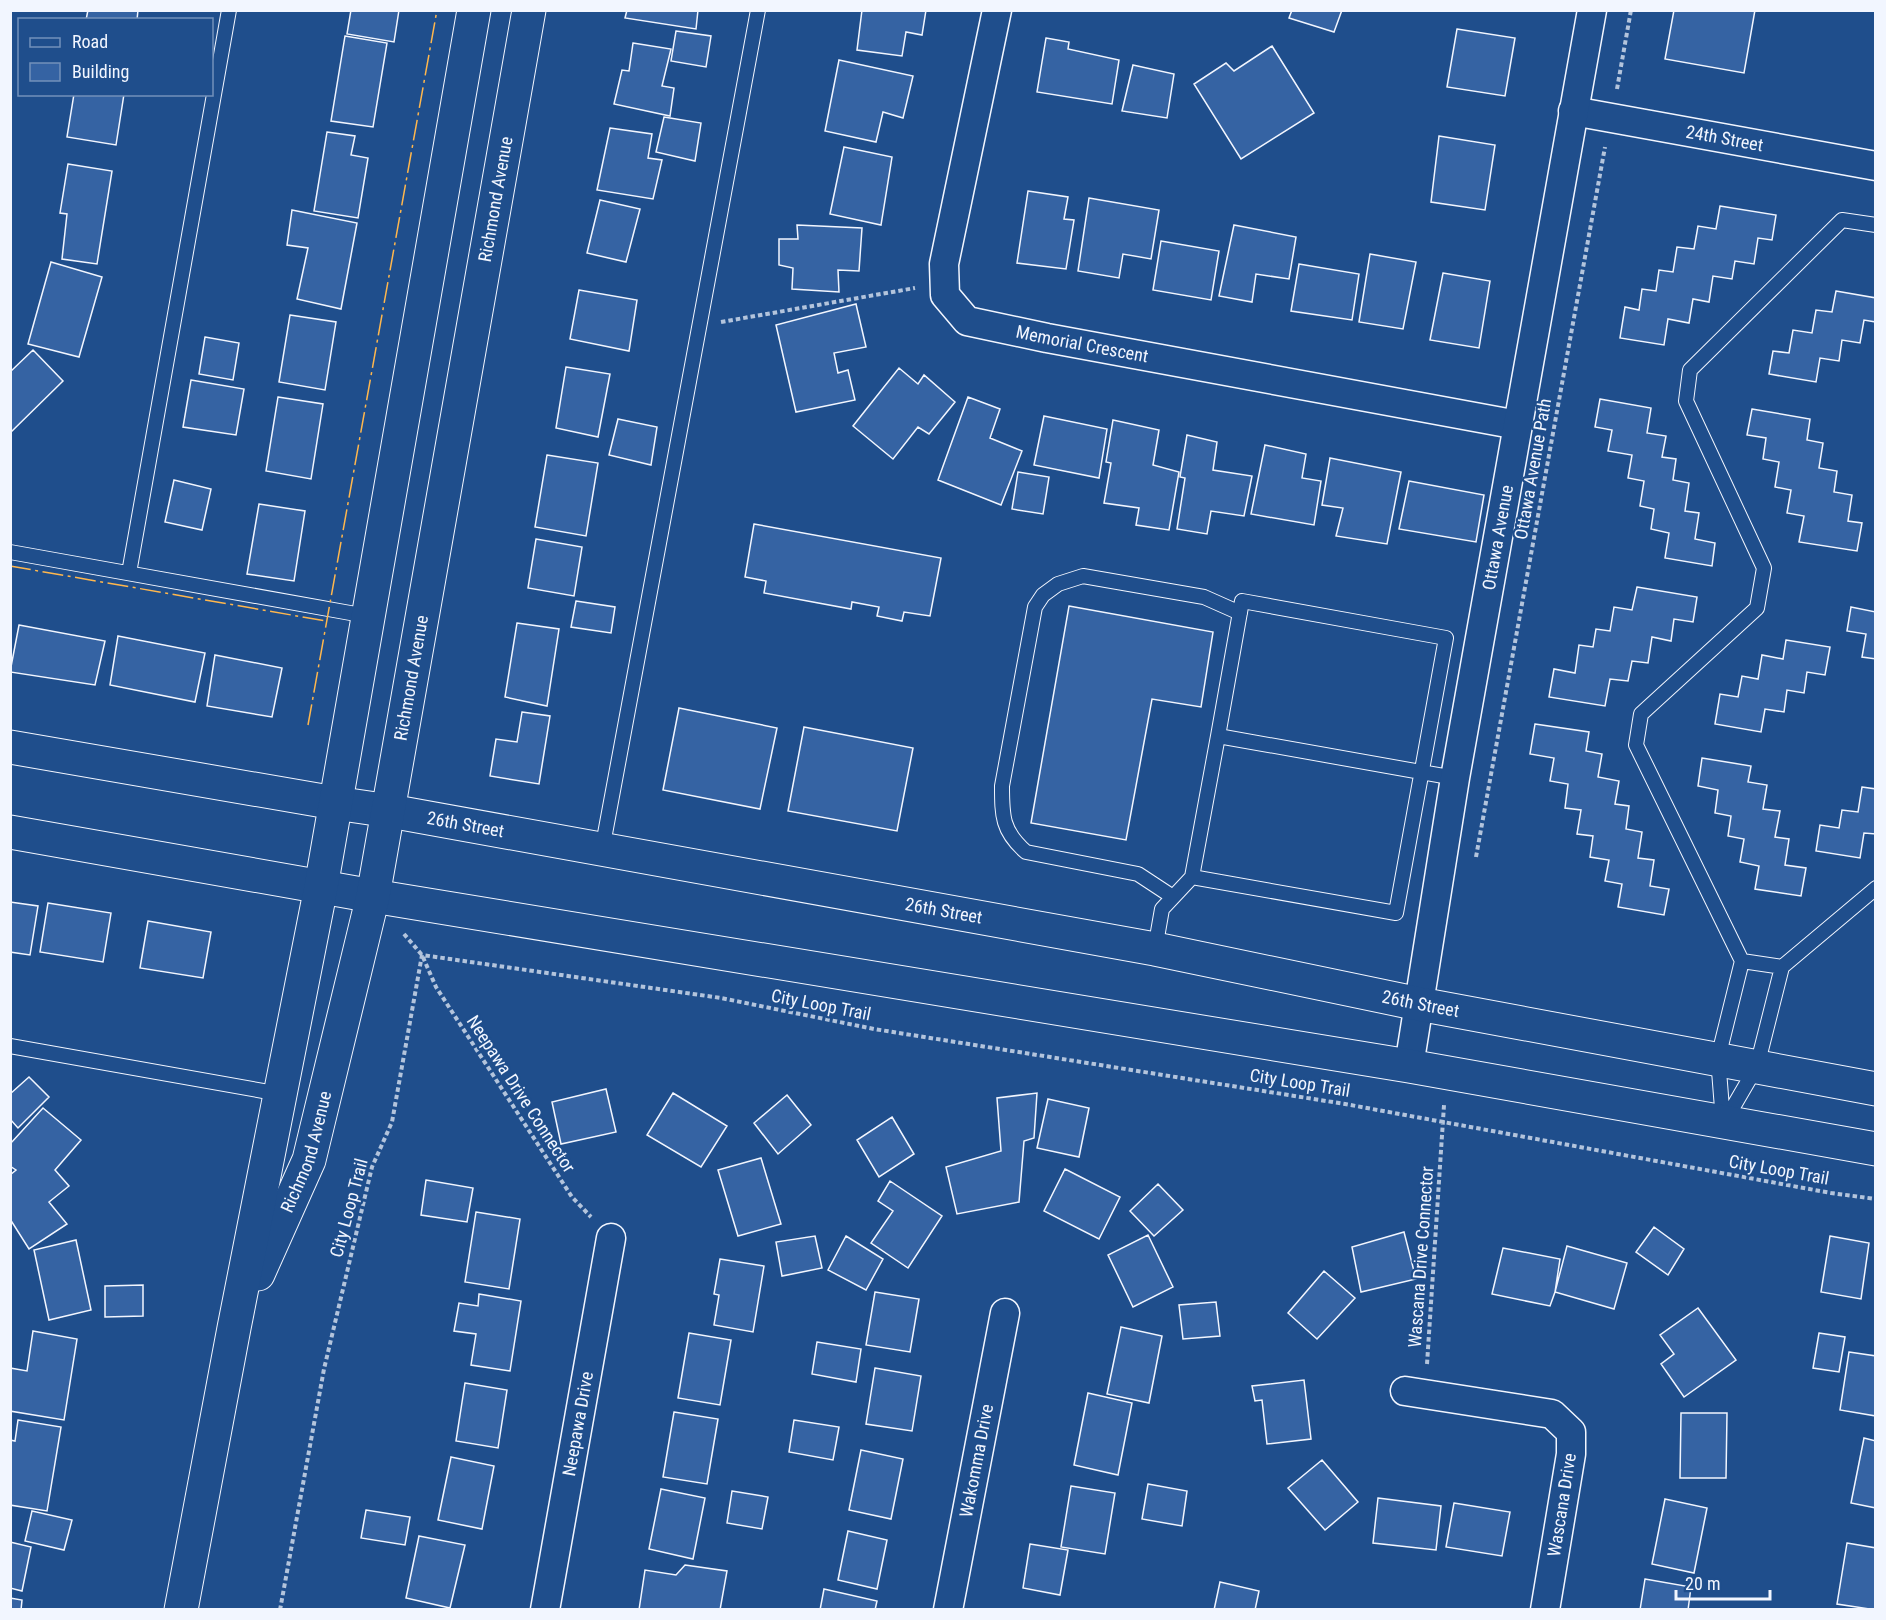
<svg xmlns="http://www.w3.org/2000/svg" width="1886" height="1620" viewBox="0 0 1886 1620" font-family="'Roboto Condensed',sans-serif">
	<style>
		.building { fill: #3563a3; stroke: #f2f6ff; stroke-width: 1.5 }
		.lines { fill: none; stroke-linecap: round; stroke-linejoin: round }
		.lane-casing { stroke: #f2f6ff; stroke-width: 16 }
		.street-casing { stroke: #f2f6ff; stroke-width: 31 }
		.secondary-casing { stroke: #f2f6ff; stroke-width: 35 }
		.path { stroke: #b3c4dc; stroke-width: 4; stroke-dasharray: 4.5 3; stroke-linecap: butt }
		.lane { stroke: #1f4e8c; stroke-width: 14 }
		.street { stroke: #1f4e8c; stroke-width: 28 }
		.secondary { stroke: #1f4e8c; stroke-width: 33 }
		.power { stroke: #ffb74d; stroke-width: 1.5; stroke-dasharray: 21 4.5 3 4.5; stroke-linecap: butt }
		.labels { text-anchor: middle; stroke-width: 4.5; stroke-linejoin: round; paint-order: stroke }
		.street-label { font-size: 18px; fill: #f2f6ff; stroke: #1f4e8c }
	</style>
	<rect width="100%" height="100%" fill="#1f4e8c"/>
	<!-- building -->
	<path class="building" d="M88 10H138L137 20H86Z
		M351 10H399L394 42 347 34Z
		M627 10H698L696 29 625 18Z
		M862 10H926L922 35 906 32 902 56 857 50Z
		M1292 10H1342L1334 32 1289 18Z
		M1674 10H1755L1744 73 1665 59Z
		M1457 29 1515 38 1505 96 1447 87Z
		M676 31 711 36 706 67 671 61Z
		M345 36 387 43 373 127 331 121Z
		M1046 38 1069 42 1068 49 1119 60 1112 104 1037 92Z
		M633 43 671 49 662 86 674 88 670 116 614 104 622 70 629 71Z
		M1272 46 1314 113 1241 159 1194 84 1226 63 1234 71Z
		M839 60 913 76 903 118 883 112 876 142 825 131Z
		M1133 65 1174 74 1167 118 1122 111Z
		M74 94H124L116 145 67 137Z
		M664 117 701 123 695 161 656 152Z
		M610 128 652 134 648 158 662 160 653 199 597 190Z
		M327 132 355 136 351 155 368 158 358 218 314 211Z
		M1439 136 1495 145 1485 210 1431 202Z
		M844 147 892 157 881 225 830 214Z
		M68 164 112 171 97 264 62 259 67 214 60 213Z
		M1028 191 1068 197 1064 219 1074 220 1066 269 1017 263Z
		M1089 198 1159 210 1151 259 1123 254 1119 278 1078 271Z
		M600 200 640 209 626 262 587 253Z
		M1720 206 1776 215 1772 240 1758 238 1754 264 1735 261 1732 279 1713 276 1709 302 1693 299 1689 323 1668 319 1664 345 1620 338 1625 307 1639 310 1642 289 1656 291 1659 270 1673 272 1677 247 1694 249 1698 226 1716 229Z
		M292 210 357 223 341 309 297 299 308 248 287 245Z
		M797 225 862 228 859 271 838 270 839 292 792 289 793 268 779 265V239H798Z
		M1234 225 1296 237 1289 279 1256 274 1252 302 1219 296Z
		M1161 241 1219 251 1211 300 1153 290Z
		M1370 254 1416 262 1403 329 1359 322Z
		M51 262 102 277 79 357 28 344Z
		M1299 264 1359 274 1352 320 1291 311Z
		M1443 273 1490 281 1479 348 1430 340Z
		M579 290 637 300 629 351 570 339Z
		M1836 291 1876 298V322L1864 320 1860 343 1842 340 1839 361 1820 358 1816 382 1769 374 1773 351 1789 353 1793 330 1812 333 1816 310 1832 312Z
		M856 304 866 347 834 353 838 373 848 370 855 400 796 412 776 325Z
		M290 315 336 322 325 390 279 382Z
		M205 337 239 343 233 380 199 374Z
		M33 350 63 381 10 433V372Z
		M566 367 610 374 598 437 556 428Z
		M899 368 918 384 924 375 955 402 929 434 918 427 893 459 853 426Z
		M191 380 244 389 236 435 183 427Z
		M278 397 323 404 311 479 266 471Z
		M968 397 1000 409 990 438 1022 451 1001 505 938 480Z
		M1600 399 1651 408 1647 433 1666 436 1662 457 1676 459 1673 480 1689 483 1685 511 1699 513 1695 539 1715 543 1712 566 1665 558 1669 533 1651 529 1654 509 1640 506 1644 481 1628 478 1632 455 1608 451 1612 430 1595 427Z
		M1752 409 1810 419 1807 440 1823 443 1819 468 1837 471 1834 492 1852 495 1848 521 1862 523 1857 551 1799 542 1804 516 1787 513 1791 490 1775 487 1779 462 1763 459 1766 438 1747 435Z
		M1044 416 1107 429 1099 478 1034 465Z
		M618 419 657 427 651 465 609 455Z
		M1113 420 1159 430 1153 465 1179 472 1169 530 1136 525 1139 508 1104 503 1111 463 1106 462Z
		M1187 435 1217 442 1213 470 1252 476 1244 516 1211 511 1207 534 1177 529 1185 478 1180 477Z
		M1265 445 1306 454 1302 478 1321 481 1314 525 1251 514Z
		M547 455 598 463 586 536 535 527Z
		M1330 458 1401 472 1387 544 1336 536 1343 508 1322 505Z
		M1018 472 1049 477 1043 514 1012 509Z
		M174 480 211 489 202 530 165 522Z
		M1409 481 1484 495 1476 542 1399 529Z
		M259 504 305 511 294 581 247 574Z
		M754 524 941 558 930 616 904 612 902 621 877 616 879 607 852 602 851 609 764 593 766 581 745 577Z
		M536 539 582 547 574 596 528 588Z
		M1637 587 1697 597 1693 622 1674 619 1671 641 1652 637 1648 663 1632 661 1628 681 1610 679 1605 706 1549 697 1554 669 1575 673 1579 645 1593 647 1596 629 1610 631 1614 607 1632 610Z
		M576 601 615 607 611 633 571 627Z
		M1069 606 1213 632 1201 707 1152 699 1126 840 1031 823Z
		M1851 607 1876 612V659L1862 657 1866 634 1847 631Z
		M517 623 559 629 547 706 505 697Z
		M19 625 105 641 95 685 10 672Z
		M118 636 205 653 195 702 110 685Z
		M1786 640 1830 647 1825 675 1807 672 1804 693 1787 690 1784 712 1765 709 1761 732 1715 724 1720 694 1738 697 1742 676 1758 679 1762 655 1783 659Z
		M215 655 282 668 272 717 207 706Z
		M679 708 777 728 760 809 663 790Z
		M522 712 550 716 539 784 490 776 496 739 517 742Z
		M1535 724 1589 732 1586 751 1602 754 1598 777 1619 781 1615 804 1629 806 1626 829 1642 832 1638 858 1654 860 1650 886 1669 889 1664 915 1618 907 1622 884 1605 881 1609 860 1590 857 1593 836 1577 834 1581 810 1565 808 1568 784 1550 781 1554 758 1530 754Z
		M804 727 913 748 897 831 788 811Z
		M1702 758 1751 766 1748 782 1767 785 1763 809 1780 811 1775 837 1789 839 1785 865 1806 868 1801 896 1755 889 1759 866 1740 862 1744 839 1728 836 1731 816 1715 813 1718 790 1698 786Z
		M1862 787 1876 789V834L1864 833 1860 858 1816 851 1820 825 1839 828 1842 810 1858 812Z
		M10 902 38 906 30 955 10 952Z
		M48 903 111 913 103 962 40 952Z
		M148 921 211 932 203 978 140 968Z
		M29 1077 49 1097 18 1128 10 1119V1094Z
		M606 1089 616 1132 561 1144 552 1102Z
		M673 1093 727 1126 701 1167 647 1135Z
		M1037 1093 1034 1138 1024 1141 1019 1202 957 1214 946 1167 1001 1151 997 1098Z
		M787 1095 811 1125 778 1154 754 1123Z
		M1048 1099 1089 1108 1079 1157 1037 1148Z
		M43 1108 81 1140 55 1170 69 1186 49 1202 67 1224 29 1249 10 1219V1175L16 1170 10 1166V1144Z
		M892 1117 914 1154 879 1177 857 1140Z
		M761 1158 781 1224 738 1236 718 1170Z
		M1065 1169 1120 1197 1099 1239 1044 1211Z
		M426 1180 473 1188 467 1222 421 1215Z
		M890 1181 942 1216 908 1268 871 1243 893 1211 878 1201Z
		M1158 1184 1183 1210 1154 1236 1130 1211Z
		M476 1212 520 1219 509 1289 465 1282Z
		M1654 1227 1684 1249 1668 1275 1636 1252Z
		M1404 1232 1416 1279 1361 1292 1352 1247Z
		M1148 1235 1173 1287 1133 1307 1108 1255Z
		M815 1236 822 1268 782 1276 776 1242Z
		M846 1236 883 1259 866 1290 828 1270Z
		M1830 1236 1869 1243 1861 1299 1821 1292Z
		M76 1240 91 1310 49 1320 34 1250Z
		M1567 1246 1627 1263 1614 1309 1555 1292Z
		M1503 1248 1560 1259 1555 1292 1550 1306 1492 1294Z
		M720 1259 764 1266 753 1332 714 1325 719 1295 714 1294Z
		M1324 1271 1355 1298 1317 1339 1288 1313Z
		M143 1285V1316L105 1317V1286Z
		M875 1292 919 1299 910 1352 866 1345Z
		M479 1294 521 1301 510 1371 471 1365 476 1334 454 1331 459 1303 478 1306Z
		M1216 1302 1220 1336 1183 1339 1179 1305Z
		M1698 1308 1736 1360 1684 1397 1661 1364 1674 1354 1660 1335Z
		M1121 1327 1162 1336 1149 1403 1107 1394Z
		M33 1331 77 1339 64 1420 10 1411V1368L27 1371Z
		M689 1333 731 1340 720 1405 678 1398Z
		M1819 1333 1845 1337 1839 1372 1813 1368Z
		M817 1342 861 1349 856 1382 812 1374Z
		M1849 1352 1876 1356V1416L1840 1410Z
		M875 1368 921 1376 912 1431 866 1424Z
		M1304 1380 1311 1439 1267 1444 1262 1400 1255 1401 1252 1386Z
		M465 1383 507 1390 498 1448 456 1441Z
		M1088 1393 1132 1403 1118 1475 1074 1465Z
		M674 1412 718 1419 707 1484 663 1477Z
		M1681 1413H1727L1726 1478H1680Z
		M18 1420 61 1427 47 1511 10 1505V1440L15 1441Z
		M794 1420 839 1427 833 1460 789 1452Z
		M1864 1438 1876 1441V1508L1851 1503Z
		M861 1450 903 1459 891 1519 849 1510Z
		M451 1457 494 1466 482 1529 438 1520Z
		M1322 1460 1358 1502 1325 1530 1288 1488Z
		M1148 1484 1187 1491 1182 1526 1142 1519Z
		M1071 1486 1115 1493 1105 1554 1061 1547Z
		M661 1489 705 1498 693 1559 649 1549Z
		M732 1491 768 1497 762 1529 727 1523Z
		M1378 1498 1441 1506 1436 1550 1373 1543Z
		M1665 1499 1707 1508 1694 1573 1652 1564Z
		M1454 1503 1510 1512 1502 1556 1446 1547Z
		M366 1510 410 1517 405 1545 361 1538Z
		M32 1511 72 1520 64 1550 25 1541Z
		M848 1531 887 1540 877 1589 838 1580Z
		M419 1536 465 1545 450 1608 406 1598Z
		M10 1542 31 1547 22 1591 10 1588Z
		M1847 1543 1876 1548V1610L1837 1604Z
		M1030 1544 1068 1550 1060 1595 1023 1588Z
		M685 1565 727 1571 720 1610H639L645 1570 676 1575Z
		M1645 1579 1691 1587 1688 1610H1640Z
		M1220 1582 1259 1591 1255 1610H1214Z
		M824 1589 877 1601 875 1610H820Z
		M10 1598 22 1600 21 1610H10Z"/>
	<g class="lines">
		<!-- lane casing -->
		<g class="lane-casing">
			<path id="lane" d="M10 552 367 616
				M129 573 229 10
				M602 850 758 10
				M1192 877 1396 913 1446 638 1242 601 1218 736
				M1173 897 1138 874 1026 852C1002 831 1002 816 1002 786L1035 607 1043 595 1058 584 1083 576 1204 597 1240 613
				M1155 949 1162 909 1192 877 1218 736 1455 778
				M1742 961 1782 967
				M10 1046 280 1094
				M1723 1121 1718 1058 1742 961 1636 745 1641 714 1757 608 1764 568 1686 401 1690 370 1842 220 1876 225
				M1725 1121 1757 1066 1782 967 1876 888"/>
		</g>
		<!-- street casing -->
		<g class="street-casing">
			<g id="street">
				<path id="s1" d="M997 10 944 264 945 295 967 321 1047 338 1518 425"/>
				<path id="s2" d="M1573 111 1876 166"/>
				<path id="s3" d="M1409 1066 1455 778 1592 10"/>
				<path d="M1405 1391 1552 1414 1571 1432V1454L1545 1610"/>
				<path id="s4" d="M545 1610 611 1238"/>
				<path id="s5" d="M948 1610 1005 1313"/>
			</g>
		</g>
		<!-- secondary casing -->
		<g class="secondary-casing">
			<g id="secondary">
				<path id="s6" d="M10 747 335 803 390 811 1155 949 1419 1004 1876 1089"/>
				<path d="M10 832 373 896 1409 1066 1876 1149"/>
				<path id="s7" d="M258 1274 309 1160 373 896 529 10"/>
				<path d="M181 1610 234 1328 321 887 474 10"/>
			</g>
		</g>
		<!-- path -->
		<path class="path" d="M1617 89 1631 10
			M721 322 915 288
			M1476 857 1605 147
			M404 934 422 955 436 987 572 1197 591 1217
			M1427 1364 1444 1105
			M280 1610 324 1369 372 1167 392 1122 422 955 721 998 874 1029 1345 1104 1831 1193 1876 1199"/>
		<!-- lane -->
		<use href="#lane" class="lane"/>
		<!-- street -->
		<use href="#street" class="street"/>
		<!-- secondary -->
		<use href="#secondary" class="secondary"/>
		<!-- power -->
		<path class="power" d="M10 566 326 621
			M308 725 437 10"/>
	</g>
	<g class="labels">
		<!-- street labels -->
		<g class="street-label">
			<text dy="6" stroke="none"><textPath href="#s2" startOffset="154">24th Street</textPath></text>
			<text dy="6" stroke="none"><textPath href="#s7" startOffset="1104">Richmond Avenue</textPath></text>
			<text dy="6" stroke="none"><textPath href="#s1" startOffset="442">Memorial Crescent</textPath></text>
			<text transform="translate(1533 469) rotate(-80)" y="6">Ottawa Avenue Path</text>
			<text dy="6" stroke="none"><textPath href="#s3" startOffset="536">Ottawa Avenue</textPath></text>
			<text dy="6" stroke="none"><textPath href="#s7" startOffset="618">Richmond Avenue</textPath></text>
			<text dy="6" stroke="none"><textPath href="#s6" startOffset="462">26th Street</textPath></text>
			<text dy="6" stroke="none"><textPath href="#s6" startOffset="948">26th Street</textPath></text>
			<text dy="6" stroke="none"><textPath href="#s6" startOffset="1434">26th Street</textPath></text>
			<text transform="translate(821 1005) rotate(11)" y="6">City Loop Trail</text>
			<text transform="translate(1300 1083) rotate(9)" y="6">City Loop Trail</text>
			<text transform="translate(521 1094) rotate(57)" y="6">Neepawa Drive Connector</text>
			<text dy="6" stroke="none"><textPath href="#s7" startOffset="132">Richmond Avenue</textPath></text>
			<text transform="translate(1779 1170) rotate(10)" y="6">City Loop Trail</text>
			<text transform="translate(349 1208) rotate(-75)" y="6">City Loop Trail</text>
			<text transform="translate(1421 1257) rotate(-86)" y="6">Wascana Drive Connector</text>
			<text dy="6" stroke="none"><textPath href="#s4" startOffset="189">Neepawa Drive</textPath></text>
			<text dy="6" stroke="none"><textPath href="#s5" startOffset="152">Wakomma Drive</textPath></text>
			<text transform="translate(1562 1505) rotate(-81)" y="6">Wascana Drive</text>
		</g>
	</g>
	<!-- border -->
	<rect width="1886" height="1620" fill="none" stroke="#f2f6ff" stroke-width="24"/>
	<!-- legend -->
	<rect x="18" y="18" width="195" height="78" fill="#1f4e8c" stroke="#7391ba" stroke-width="1.5"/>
	<rect x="30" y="38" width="30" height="9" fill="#1f4e8c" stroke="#7391ba" stroke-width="1.5"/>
	<text x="72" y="48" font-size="18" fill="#f2f6ff">Road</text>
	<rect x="30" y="63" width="30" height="18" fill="#3563a3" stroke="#7391ba" stroke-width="1.5"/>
	<text x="72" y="78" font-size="18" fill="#f2f6ff">Building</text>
	<!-- scale -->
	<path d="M1676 1590v9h94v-9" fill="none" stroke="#f2f6ff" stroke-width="3"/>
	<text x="1685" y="1590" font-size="18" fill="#f2f6ff" stroke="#1f4e8c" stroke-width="4.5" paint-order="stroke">20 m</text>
</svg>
